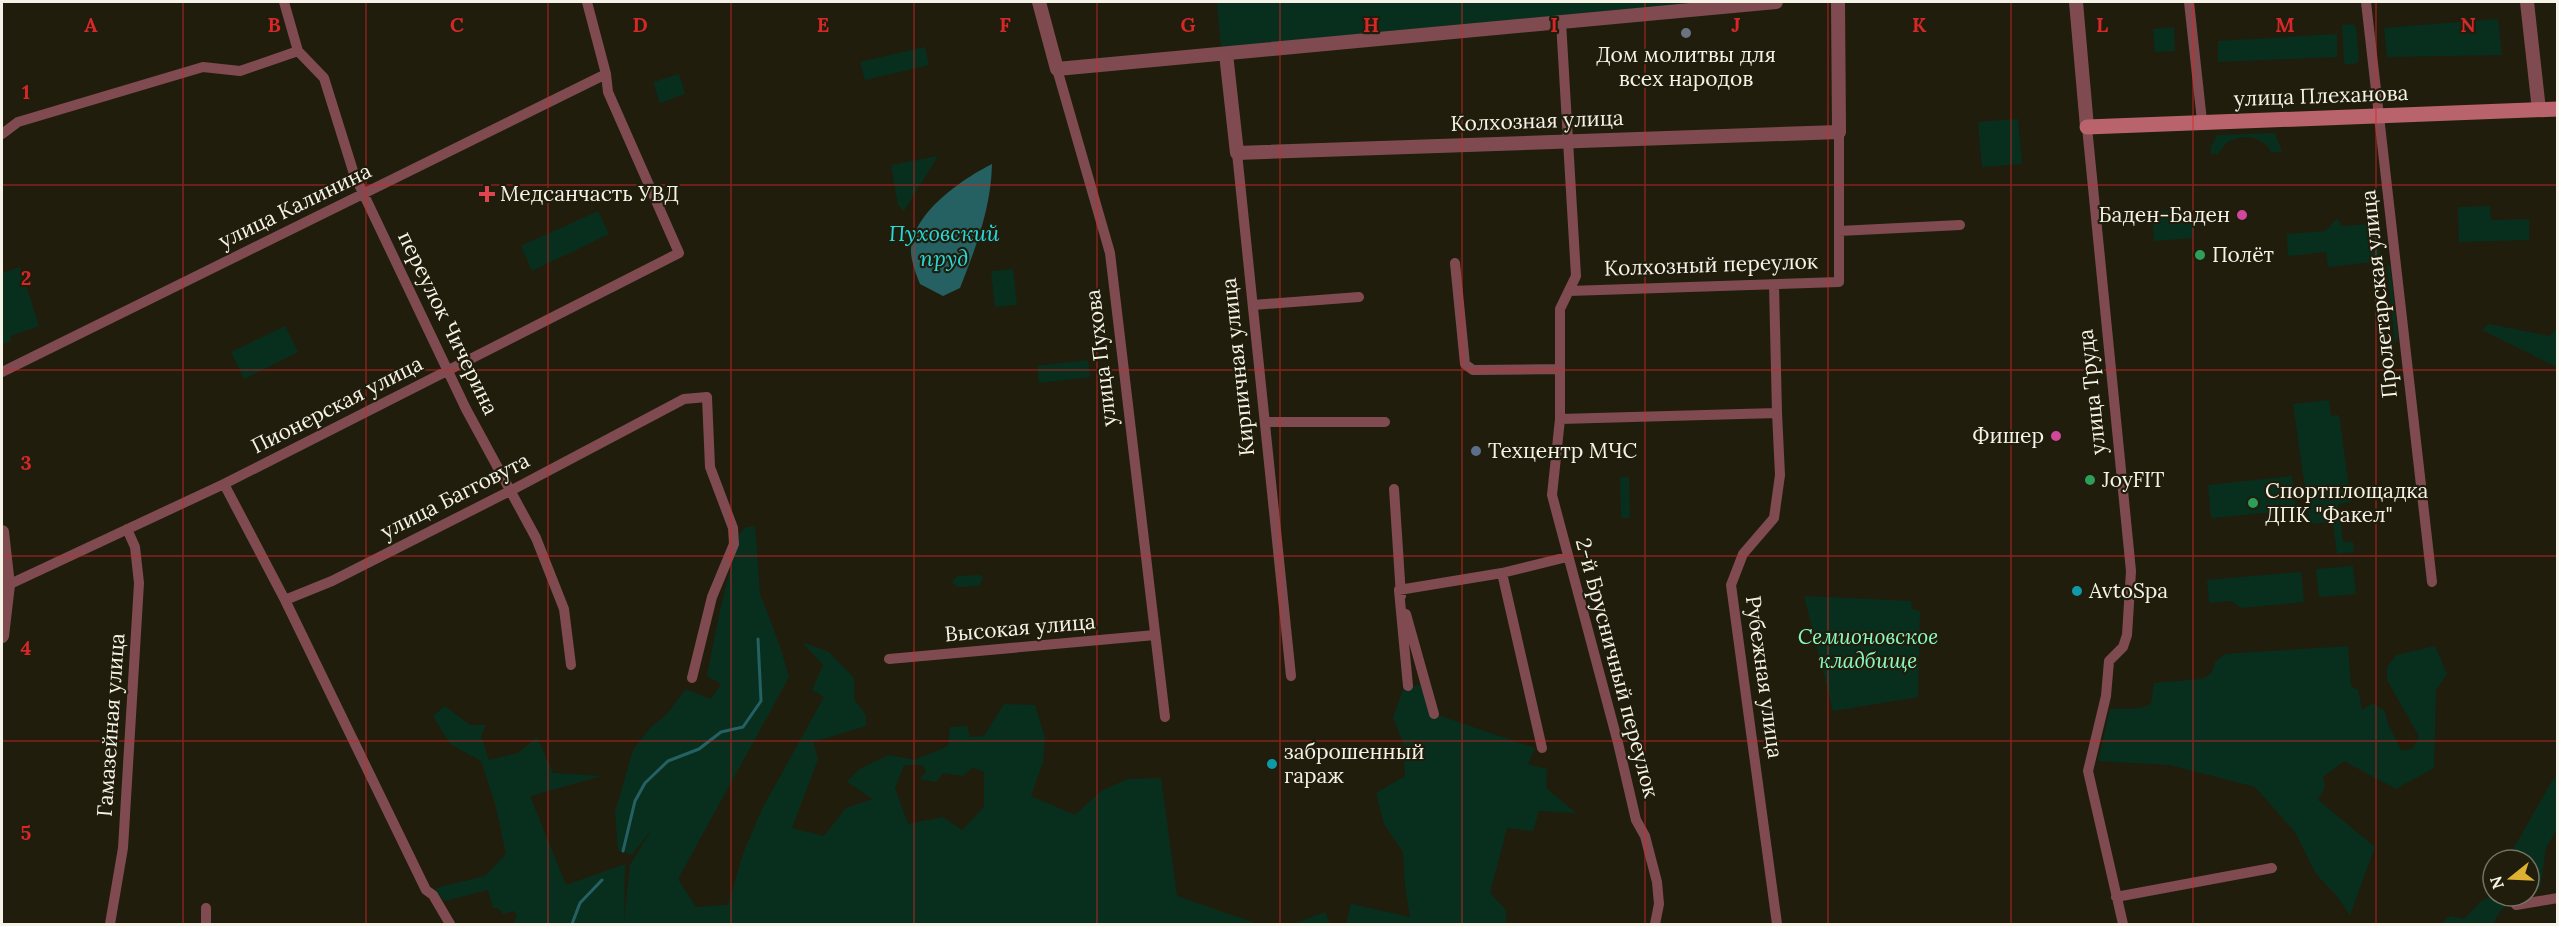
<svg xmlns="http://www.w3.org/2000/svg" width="2559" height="926" viewBox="0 0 2559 926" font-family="Lora,serif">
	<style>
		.green { fill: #082f1e; fill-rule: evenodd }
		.water { fill: #256162 }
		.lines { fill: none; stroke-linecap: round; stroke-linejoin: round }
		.stream { stroke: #256162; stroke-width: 3 }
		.minor { stroke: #804b50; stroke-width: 10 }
		.tertiary { stroke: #804b50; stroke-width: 14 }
		.secondary { stroke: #b9636c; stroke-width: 15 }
		.grid { fill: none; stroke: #d62828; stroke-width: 1.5; stroke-opacity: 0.55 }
		.worship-dot { fill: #6b7280; stroke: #211d0c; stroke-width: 2 }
		.health-dot { fill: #e0444e; stroke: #211d0c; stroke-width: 2 }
		.hotel-dot { fill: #d1479c; stroke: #211d0c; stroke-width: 2 }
		.leisure-dot { fill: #2e9e5b; stroke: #211d0c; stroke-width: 2 }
		.service-dot { fill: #5c6f8a; stroke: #211d0c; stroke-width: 2 }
		.culture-dot { fill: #0f9aa8; stroke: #211d0c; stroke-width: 2 }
		.labels { text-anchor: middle; stroke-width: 4.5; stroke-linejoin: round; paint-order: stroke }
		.poi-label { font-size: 21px; fill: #f5f2e7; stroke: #211d0c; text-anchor: start }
		.street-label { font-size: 21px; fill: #f5f2e7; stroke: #211d0c }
		.park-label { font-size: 21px; font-style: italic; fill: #89fac1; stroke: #211d0c }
		.water-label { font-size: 22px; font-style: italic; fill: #26d9dc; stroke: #211d0c }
		.grid-label { font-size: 20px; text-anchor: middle; font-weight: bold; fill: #d62828; stroke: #211d0c; stroke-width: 4.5; stroke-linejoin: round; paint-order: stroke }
	</style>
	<rect width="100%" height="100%" fill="#211d0c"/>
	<!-- green -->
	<path class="green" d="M1217 2H1702L1221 47Z
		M2498 19 2502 55 2387 57 2384 28Z
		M2353 24 2356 27 2359 60 2357 63 2346 65 2344 62 2342 25Z
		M2174 27 2175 51 2155 52 2153 29Z
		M2337 34V57L2218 62V41Z
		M925 47 929 65 865 80 860 62Z
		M679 74 685 94 660 103 653 82Z
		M2018 119 2022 164 1982 167 1978 122Z
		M2275 133 2282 152H2271C2265 138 2246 134 2232 140 2225 142 2222 149 2218 154H2211V147L2217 135Z
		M938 156 904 211 898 205 891 165Z
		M2490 206 2491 220 2529 219V240L2459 242 2458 207Z
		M2192 210 2193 238 2154 241 2152 211Z
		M598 211 609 234 532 271 521 246Z
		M2337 218 2341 226 2372 224 2378 229 2381 261 2328 267 2326 252 2288 256 2287 234 2326 231Z
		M2387 265H2390L2398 336 2395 344Z
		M20 267 39 326 10 336 11 341 2 344V273Z
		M1013 269 1017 305 995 307 991 271Z
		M2489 324 2550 336 2557 328V367L2482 330Z
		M285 326 298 352 244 379 231 352Z
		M1088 360 1090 377 1039 383 1037 366Z
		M2329 400 2331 416 2339 415 2351 502 2338 504 2343 542H2353L2354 552 2337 554 2333 522 2310 524 2293 404Z
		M2292 476 2296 510 2211 518 2208 485Z
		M1620 477H1629L1630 518H1621Z
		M755 526 760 594 780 646 789 677 678 879 696 907 728 905 744 851 762 809 824 697 812 690 823 665 802 642 829 652 854 678V699L866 715V726L813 742 818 759 792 828 824 836 846 808 873 799 847 782 859 769 889 755 915 760 948 746 950 727 967 726 970 737 984 736 1004 704 1035 705 1045 738 1043 762 1031 796 1075 815 1100 792 1127 779 1161 778 1177 896 1258 924H513L517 915 514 911 503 914 498 908H493L488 890 445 901 437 894 436 888 485 876 506 854 496 807 481 761 450 744 433 716 445 706 470 725H486L481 736 489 760 518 753 537 737 553 773 602 776 530 796 566 885 625 864 624 921 630 865 652 829 632 855 618 850 615 812 633 750 649 729 666 715 686 689 711 699 721 684 707 676 721 606 739 535 746 527ZM904 765H923L926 772 920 779 936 782 943 773 963 776 973 767 984 772V807L962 830 943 817 908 824 895 788Z
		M2353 566 2356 594 2319 597 2316 569Z
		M2301 572 2304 602 2241 608 2232 601 2209 603 2207 580Z
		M980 575 983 578 979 586 957 587 952 582 957 576Z
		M1804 596 1911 601 1912 609 1920 611 1918 697 1833 711Z
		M2348 646 2351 686 2358 690 2362 710 2373 703 2385 711C2386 725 2395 736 2401 750L2412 749 2419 736 2387 680V668L2396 655 2435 646 2447 674 2436 690 2434 768 2396 789 2344 761 2323 777 2325 787 2318 800 2375 847 2350 915 2336 895 2316 874 2295 832 2255 787 2170 765 2098 761 2110 709C2126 707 2137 712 2151 704L2154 683 2202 679 2212 673 2215 662 2225 654Z
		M1430 684 1438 715 1535 748 1528 764 1547 769 1546 788 1576 813 1539 811 1533 831 1507 828 1490 893 1506 910V924H1346L1351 904 1410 917 1405 886 1403 852 1384 824 1376 793 1405 776 1403 742 1393 718 1404 687Z
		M2557 775V829L2546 848 2540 889 2529 893V860H2507L2552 781Z
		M2493 891V896H2520C2506 901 2499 912 2493 924H2441L2450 916 2464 919 2480 902 2490 897Z
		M1325 912 1330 924H1293Z"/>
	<!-- water -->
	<path class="water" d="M992 164C991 208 976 247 960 288L943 296 920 284C916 274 912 264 911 253 909 215 962 179 992 164Z"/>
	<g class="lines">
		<!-- stream -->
		<path class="stream" d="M623 851 635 801 645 783 668 761 699 749 721 732 743 727 761 701 758 639
			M572 924 580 903 602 880"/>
		<!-- minor -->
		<path class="minor" d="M284 2 298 51 324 78 354 174 466 409 536 538 564 609 571 665
			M2189 2 2202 121
			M2366 2 2432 582
			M1561 22 1576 276 1560 309V419L1552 495 1618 743 1636 820 1645 836 1657 882 1659 904 1655 924
			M1057 69 1110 253 1165 717
			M2087 127 2131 571 2127 635 2123 647 2109 661 2106 696 2088 771 2123 924
			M2 134 18 122 203 67 240 71 298 51
			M1237 153 1291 676
			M1839 231 1960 225
			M1455 263 1465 364 1473 370 1559 369
			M1569 291 1839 282V132
			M1253 305 1359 297
			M2 372 606 74
			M1777 413 1780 475 1774 518 1743 554 1731 585 1777 924
			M1560 419 1777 413 1774 285
			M1265 422H1385
			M224 484 285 600 426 890 433 895 450 924
			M1394 489 1401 596
			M1502 573 1542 748
			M8 585 224 484 679 253 608 92 606 74 587 2
			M285 600 332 581 510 491 684 399 707 397 710 467 733 528 734 544 712 597 692 678
			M1406 614 1434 714
			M889 659 1155 635
			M1408 686 1399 590 1502 573 1567 557
			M2116 897 2272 868
			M2516 905 2558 898
			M206 908V924
			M110 924 123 848 139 583 135 547 127 529"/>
		<!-- tertiary -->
		<path class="tertiary" d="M1039 2 1057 69 1776 2
			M2076 2 2087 127
			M2527 2 2539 110
			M1226 54 1237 153 1839 132 1838 2
			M2 532 8 585 2 636"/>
		<!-- secondary -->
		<path class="secondary" d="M2087 127 2558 109"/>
	</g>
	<!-- grid -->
	<path class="grid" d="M183 2V924M366 2V924M548 2V924M731 2V924M914 2V924M1097 2V924M1280 2V924M1462 2V924M1645 2V924M1828 2V924M2011 2V924M2193 2V924M2376 2V924M2 185H2558M2 370H2558M2 556H2558M2 741H2558"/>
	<!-- markers -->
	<circle class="worship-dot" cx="1686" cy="33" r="6"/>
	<path class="health-dot" d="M484 185h6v6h6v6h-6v6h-6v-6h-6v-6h6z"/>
	<g class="hotel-dot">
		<circle cx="2242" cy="215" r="6"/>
		<circle cx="2056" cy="436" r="6"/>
	</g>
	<g class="leisure-dot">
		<circle cx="2200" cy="255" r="6"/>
		<circle cx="2090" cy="480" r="6"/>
		<circle cx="2253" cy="503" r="6"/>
	</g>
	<circle class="service-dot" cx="1476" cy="451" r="6"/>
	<g class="culture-dot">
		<circle cx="2077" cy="591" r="6"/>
		<circle cx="1272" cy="764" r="6"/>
	</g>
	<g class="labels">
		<!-- poi labels -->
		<g class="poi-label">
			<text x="1686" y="62" text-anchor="middle">Дом молитвы для<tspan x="1686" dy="24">всех народов</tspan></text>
			<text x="500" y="201">Медсанчасть УВД</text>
			<text x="2230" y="222" text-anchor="end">Баден-Баден</text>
			<text x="2212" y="262">Полёт</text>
			<text x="2044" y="443" text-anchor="end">Фишер</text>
			<text x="1488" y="458">Техцентр МЧС</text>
			<text x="2102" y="487">JoyFIT</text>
			<text x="2265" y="498">Спортплощадка<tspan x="2265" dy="24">ДПК "Факел"</tspan></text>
			<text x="2089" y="598">AvtoSpa</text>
			<text x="1284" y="759">заброшенный<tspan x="1284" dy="24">гараж</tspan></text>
		</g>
		<!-- street labels -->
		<g class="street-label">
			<text transform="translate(2321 96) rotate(-2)" y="7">улица Плеханова</text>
			<text transform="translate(1537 121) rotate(-2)" y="7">Колхозная улица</text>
			<text transform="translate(295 206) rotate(-26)" y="7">улица Калинина</text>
			<text transform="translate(1711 265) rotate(-2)" y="7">Колхозный переулок</text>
			<text transform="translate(2379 294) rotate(-96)" y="7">Пролетарская улица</text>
			<text transform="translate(448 323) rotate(64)" y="7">переулок Чичерина</text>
			<text transform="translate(1101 358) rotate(-97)" y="7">улица Пухова</text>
			<text transform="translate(1238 367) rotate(-96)" y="7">Кирпичная улица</text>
			<text transform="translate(2092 392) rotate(-96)" y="7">улица Труда</text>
			<text transform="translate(337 405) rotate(-27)" y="7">Пионерская улица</text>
			<text transform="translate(455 496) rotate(-27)" y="7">улица Багговута</text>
			<text transform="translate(1020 628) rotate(-5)" y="7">Высокая улица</text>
			<text transform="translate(1617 668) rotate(75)" y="7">2-й Брусничный переулок</text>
			<text transform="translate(1764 677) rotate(82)" y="7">Рубежная улица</text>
			<text transform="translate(111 725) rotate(-86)" y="7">Гамазейная улица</text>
		</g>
		<!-- park labels -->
		<g class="park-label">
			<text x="1868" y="644">Семионовское<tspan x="1868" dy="24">кладбище</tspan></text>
		</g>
		<!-- water labels -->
		<g class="water-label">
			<text x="944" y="241">Пуховский<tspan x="944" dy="25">пруд</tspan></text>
		</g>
	</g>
	<g class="grid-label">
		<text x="91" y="32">A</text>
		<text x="274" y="32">B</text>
		<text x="457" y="32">C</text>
		<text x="640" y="32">D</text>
		<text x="823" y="32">E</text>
		<text x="1005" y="32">F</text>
		<text x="1188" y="32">G</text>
		<text x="1371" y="32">H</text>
		<text x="1554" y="32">I</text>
		<text x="1736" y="32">J</text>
		<text x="1919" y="32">K</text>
		<text x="2102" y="32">L</text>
		<text x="2285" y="32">M</text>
		<text x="2468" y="32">N</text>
		<text x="26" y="99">1</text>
		<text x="26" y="285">2</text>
		<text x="26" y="470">3</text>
		<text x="26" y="655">4</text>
		<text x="26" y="840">5</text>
	</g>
	<!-- border -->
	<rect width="2559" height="926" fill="none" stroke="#f5f2e7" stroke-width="6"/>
	<!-- north arrow -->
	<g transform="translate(2511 878) rotate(252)"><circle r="28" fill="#211d0c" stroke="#767264" stroke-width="1.5"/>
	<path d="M0-4.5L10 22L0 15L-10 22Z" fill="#deb133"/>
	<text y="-9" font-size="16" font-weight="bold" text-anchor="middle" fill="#f5f2e7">N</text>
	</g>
</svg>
